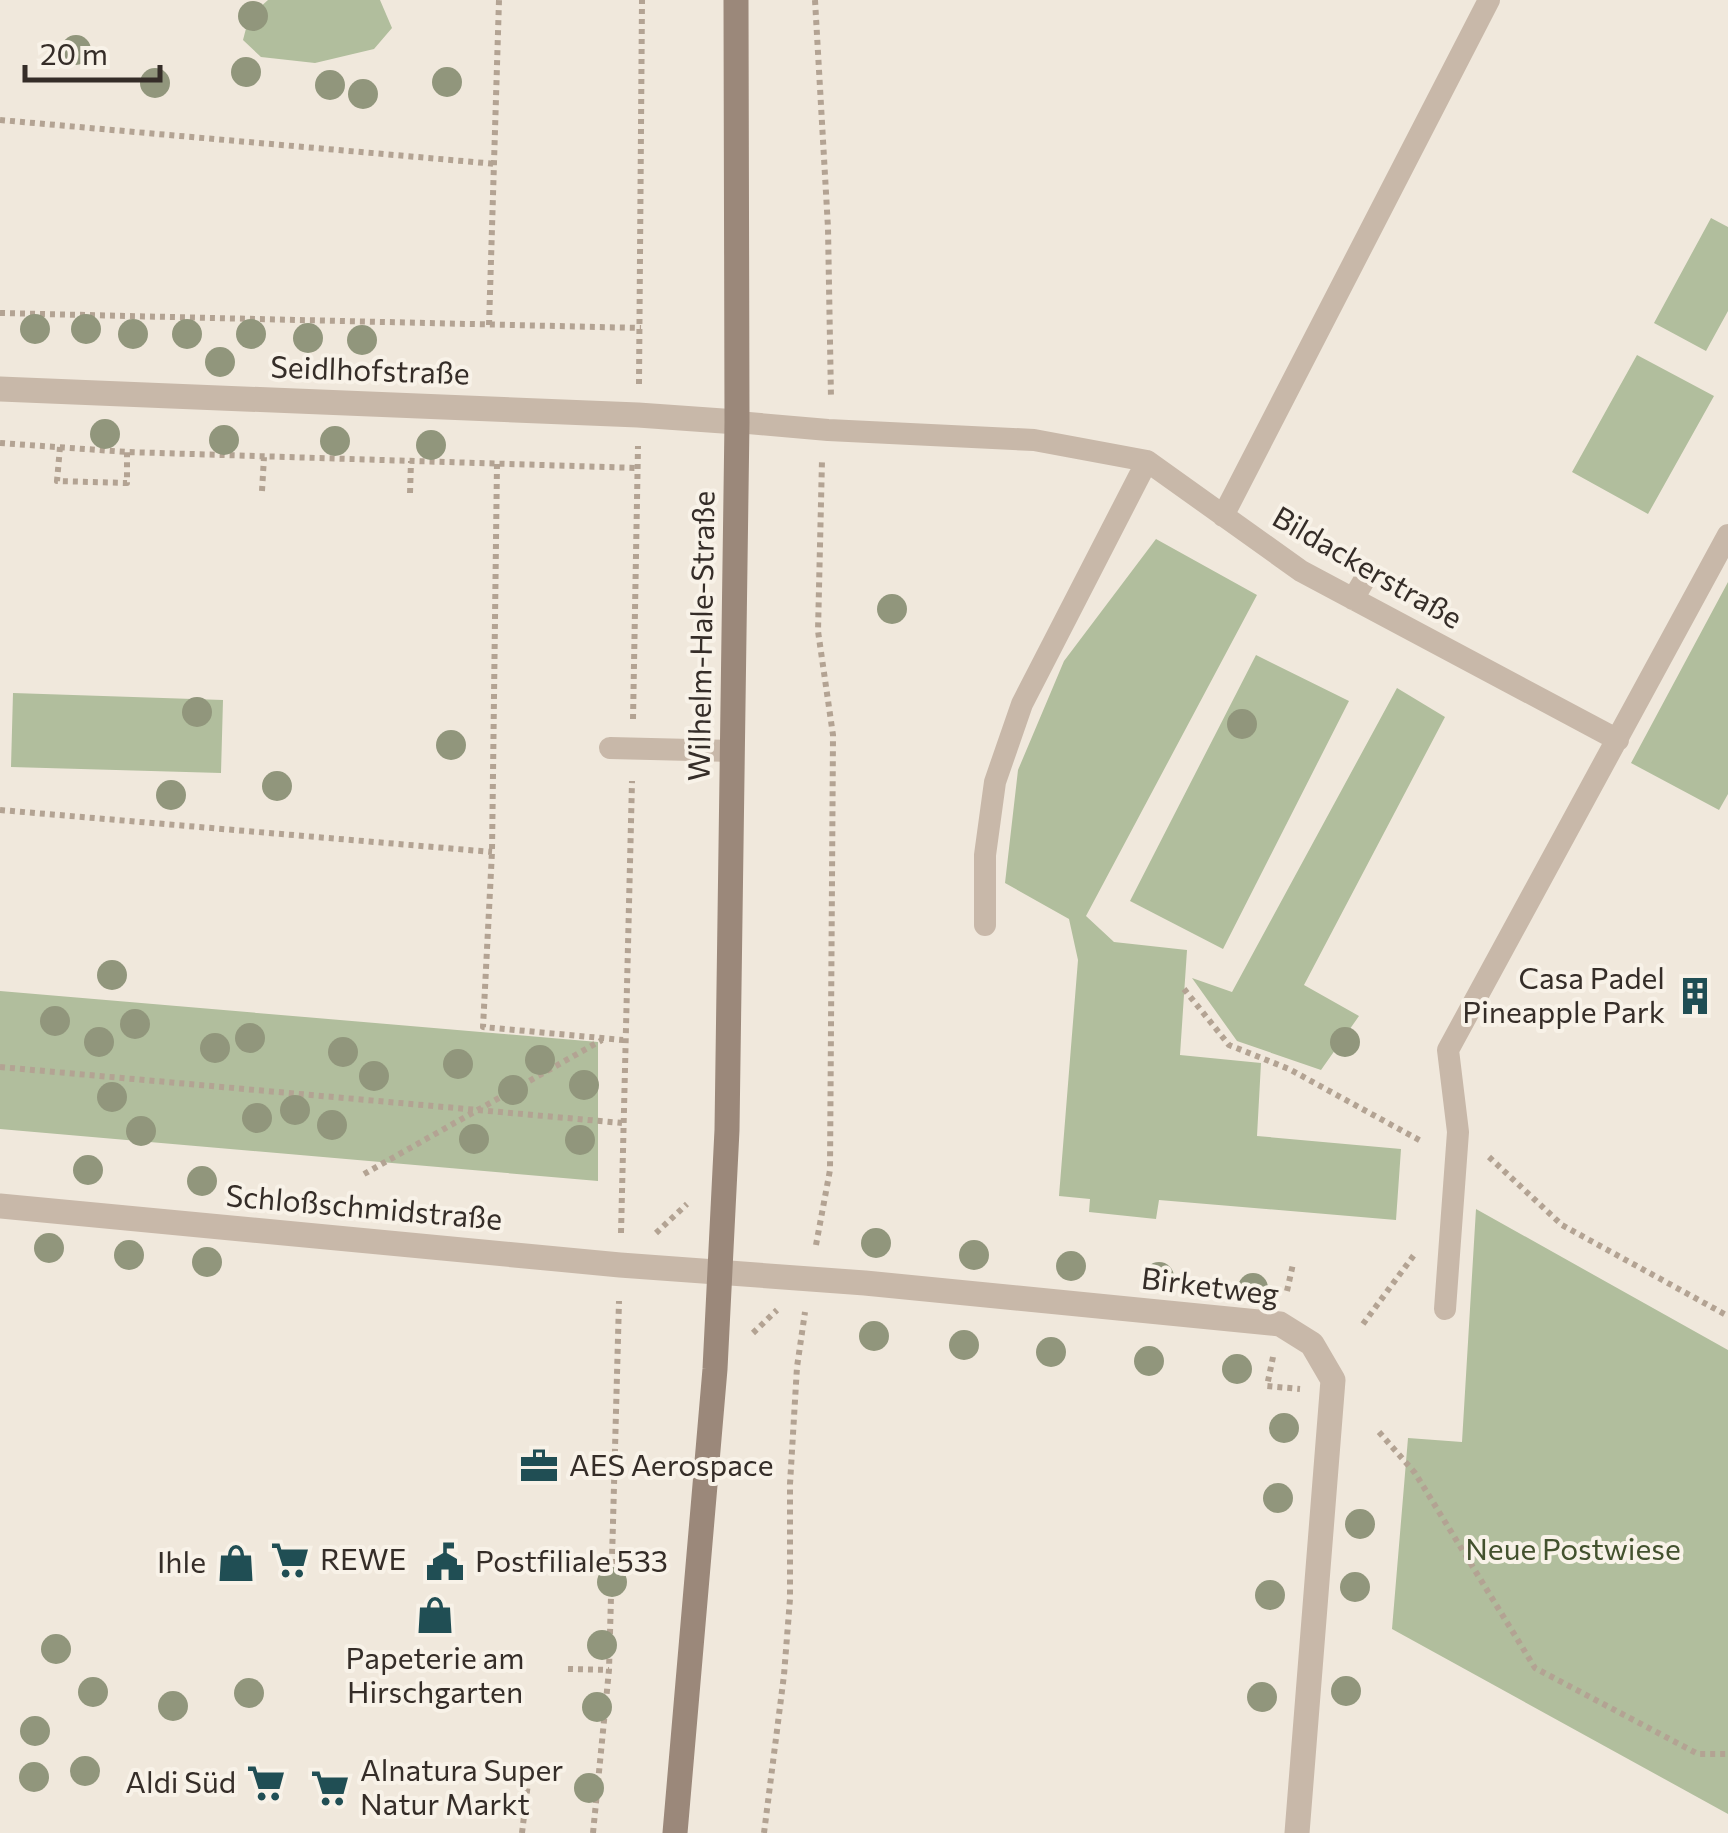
<svg xmlns="http://www.w3.org/2000/svg" width="1728" height="1833" viewBox="0 0 1728 1833" font-family="Commissioner,sans-serif">
	<style>
		.green { fill: #b1be9d }
		.lines { fill: none; stroke-linecap: round; stroke-linejoin: round }
		.path { stroke: #b3a393; stroke-width: 6; stroke-dasharray: 5 5; stroke-linecap: butt }
		.lane { stroke: #c8b8a9; stroke-width: 22 }
		.street { stroke: #c8b8a9; stroke-width: 25 }
		.secondary { stroke: #9b887a; stroke-width: 25 }
		.tree { fill: #91967c }
		.labels { text-anchor: middle; stroke-width: 8; stroke-linejoin: round; paint-order: stroke }
		.street-label { font-size: 30px; fill: #352d28; stroke: #f8f2e8 }
		.poi-label { font-size: 30px; fill: #352d28; stroke: #f8f2e8; text-anchor: start }
		.park-label { font-size: 30px; fill: #43522e; stroke: #f8f2e8 }
	</style>
	<rect width="100%" height="100%" fill="#f0e8dc"/>
	<!-- green -->
	<path class="green" d="M268 0H380L392 28 374 49 315 63 261 57 243 40 249 17Z
		M1711 218 1728 227V311L1706 351 1654 323Z
		M1637 355 1714 396 1648 514 1572 472Z
		M1156 539 1257 595 1086 916 1114 942 1187 950 1180 1055 1261 1063 1257 1136 1401 1149 1396 1220 1159 1200 1156 1219 1089 1212 1090 1199 1059 1196 1078 960 1069 919 1005 883 1018 770 1064 661Z
		M1728 582V794L1719 810 1631 763Z
		M1256 655 1349 701 1223 949 1130 901Z
		M1397 688 1445 717 1304 985 1359 1016 1321 1070 1237 1041 1192 978 1232 992Z
		M13 693 223 700 221 773 11 767Z
		M0 991 598 1042V1181L0 1129Z
		M1476 1209 1728 1350V1814L1392 1629 1408 1438 1462 1442Z"/>
	<g class="lines">
		<!-- path -->
		<path class="path" d="M815 0 828 228 831 398
			M0 120 496 164
			M0 313 641 328
			M489 325 499 0
			M639 384 642 0
			M0 443 127 452 638 468
			M60 447 57 481 127 483V452
			M497 464 492 852 483 1027 623 1040
			M262 491 264 457
			M410 493 411 461
			M633 719 638 446
			M0 810 492 852
			M1184 989 1229 1045 1289 1069 1421 1141
			M0 1067 622 1123
			M1489 1157 1562 1225 1728 1316
			M364 1174 602 1040
			M621 1233 632 781
			M656 1233 687 1204
			M816 1245 830 1170 833 735 818 631 822 460
			M1287 1291 1293 1264
			M1363 1324 1414 1255
			M753 1333 777 1310
			M1273 1357 1267 1386 1300 1389
			M1379 1432 1415 1473 1535 1668 1698 1754H1728
			M568 1669 609 1670
			M522 1833 530 1766
			M593 1833 609 1670 619 1301
			M764 1833 784 1675 790 1599V1484L797 1367 805 1312"/>
		<!-- lane -->
		<path class="lane" d="M737 422 828 430 1034 440 1147 461 1301 571 1618 740
			M1223 516 1489 0
			M1353 599 1366 577
			M610 748 733 751
			M985 925V855L995 782 1022 704 1147 461
			M1445 1309 1458 1132 1448 1050 1728 535"/>
		<!-- street -->
		<path class="street" d="M0 389 638 415 737 422
			M0 1206 620 1265 865 1283 1280 1324 1312 1344 1333 1380 1297 1833"/>
		<!-- secondary -->
		<path class="secondary" d="M675 1833 715 1369 727 1130 737 422 736 0"/>
	</g>
	<!-- trees -->
	<g class="tree">
		<circle cx="253" cy="16" r="15"/>
		<circle cx="76" cy="50" r="15"/>
		<circle cx="246" cy="72" r="15"/>
		<circle cx="447" cy="82" r="15"/>
		<circle cx="155" cy="83" r="15"/>
		<circle cx="330" cy="85" r="15"/>
		<circle cx="363" cy="94" r="15"/>
		<circle cx="35" cy="329" r="15"/>
		<circle cx="86" cy="329" r="15"/>
		<circle cx="133" cy="334" r="15"/>
		<circle cx="187" cy="334" r="15"/>
		<circle cx="251" cy="334" r="15"/>
		<circle cx="308" cy="338" r="15"/>
		<circle cx="362" cy="340" r="15"/>
		<circle cx="220" cy="362" r="15"/>
		<circle cx="105" cy="434" r="15"/>
		<circle cx="224" cy="440" r="15"/>
		<circle cx="335" cy="441" r="15"/>
		<circle cx="431" cy="445" r="15"/>
		<circle cx="892" cy="609" r="15"/>
		<circle cx="197" cy="712" r="15"/>
		<circle cx="1242" cy="724" r="15"/>
		<circle cx="451" cy="745" r="15"/>
		<circle cx="277" cy="786" r="15"/>
		<circle cx="171" cy="795" r="15"/>
		<circle cx="112" cy="975" r="15"/>
		<circle cx="55" cy="1021" r="15"/>
		<circle cx="135" cy="1024" r="15"/>
		<circle cx="250" cy="1038" r="15"/>
		<circle cx="99" cy="1042" r="15"/>
		<circle cx="1345" cy="1042" r="15"/>
		<circle cx="215" cy="1048" r="15"/>
		<circle cx="343" cy="1052" r="15"/>
		<circle cx="540" cy="1060" r="15"/>
		<circle cx="458" cy="1064" r="15"/>
		<circle cx="374" cy="1076" r="15"/>
		<circle cx="584" cy="1085" r="15"/>
		<circle cx="513" cy="1090" r="15"/>
		<circle cx="112" cy="1097" r="15"/>
		<circle cx="295" cy="1110" r="15"/>
		<circle cx="257" cy="1118" r="15"/>
		<circle cx="332" cy="1125" r="15"/>
		<circle cx="141" cy="1131" r="15"/>
		<circle cx="474" cy="1139" r="15"/>
		<circle cx="580" cy="1140" r="15"/>
		<circle cx="88" cy="1170" r="15"/>
		<circle cx="202" cy="1181" r="15"/>
		<circle cx="876" cy="1243" r="15"/>
		<circle cx="49" cy="1248" r="15"/>
		<circle cx="129" cy="1255" r="15"/>
		<circle cx="974" cy="1255" r="15"/>
		<circle cx="207" cy="1262" r="15"/>
		<circle cx="1071" cy="1266" r="15"/>
		<circle cx="1159" cy="1277" r="15"/>
		<circle cx="1253" cy="1288" r="15"/>
		<circle cx="874" cy="1336" r="15"/>
		<circle cx="964" cy="1345" r="15"/>
		<circle cx="1051" cy="1352" r="15"/>
		<circle cx="1149" cy="1361" r="15"/>
		<circle cx="1237" cy="1369" r="15"/>
		<circle cx="1284" cy="1428" r="15"/>
		<circle cx="1278" cy="1498" r="15"/>
		<circle cx="1360" cy="1524" r="15"/>
		<circle cx="612" cy="1582" r="15"/>
		<circle cx="1355" cy="1587" r="15"/>
		<circle cx="1270" cy="1595" r="15"/>
		<circle cx="602" cy="1645" r="15"/>
		<circle cx="56" cy="1649" r="15"/>
		<circle cx="1346" cy="1691" r="15"/>
		<circle cx="93" cy="1692" r="15"/>
		<circle cx="249" cy="1693" r="15"/>
		<circle cx="1262" cy="1697" r="15"/>
		<circle cx="173" cy="1706" r="15"/>
		<circle cx="597" cy="1707" r="15"/>
		<circle cx="35" cy="1731" r="15"/>
		<circle cx="85" cy="1771" r="15"/>
		<circle cx="34" cy="1777" r="15"/>
		<circle cx="589" cy="1788" r="15"/>
	</g>
	<!-- icons -->
	<defs>
		<g id="building-bare" transform="scale(3)"><path d="M-4-6H4V6H1V3H-1V6H-4ZM-2.5-4.3h1.7v1.8h-1.7ZM.8-4.3h1.7v1.8H.8ZM-2.5-1h1.7V.8h-1.7ZM.8-1h1.7V.8H.8Z" fill="#204e54" stroke="#f8f2e8" stroke-width="2.5" paint-order="stroke"/></g>
		<g id="office-bare" transform="scale(3)"><path d="M-6-3h4V-5.5h4V-3h4V5H-6ZM-1-4.5V-3h2v-1.5ZM-6 0V1H6V0Z" fill="#204e54" stroke="#f8f2e8" stroke-width="2.5" paint-order="stroke"/></g>
		<g id="supermarket-bare" transform="scale(3)"><path d="M-6-5.5h2.5l.6 2H6L4.5 2H-2.5L-4.4-4H-6ZM-1.5 3.2a1.3 1.3 0 1 0 .1 0ZM3 3.2a1.3 1.3 0 1 0 .1 0Z" fill="#204e54" stroke="#f8f2e8" stroke-width="2.5" paint-order="stroke"/></g>
		<g id="civic-bare" transform="scale(3)"><path d="M-.6-6.5H3V-4.5H.6V-3L4-1V1h2V6H-6V1h2V-1L-.6-3ZM-1.2 2.5V6h2.4V2.5Z" fill="#204e54" stroke="#f8f2e8" stroke-width="2.5" paint-order="stroke"/></g>
		<g id="shop-bare" transform="scale(3)"><path d="M-5-2.5h2.3a2.7 3.5 0 0 1 5.4 0H5L5.5 6h-11ZM-1.5-2.5h3a1.5 2.3 0 0 0-3 0Z" fill="#204e54" stroke="#f8f2e8" stroke-width="2.5" paint-order="stroke"/></g>
	</defs>
	<g fill-rule="evenodd">
		<use href="#building-bare" x="1695" y="996"/>
		<use href="#office-bare" x="539" y="1466"/>
		<use href="#supermarket-bare" x="290" y="1560"/>
		<use href="#civic-bare" x="445" y="1562"/>
		<use href="#shop-bare" x="236" y="1563"/>
		<use href="#shop-bare" x="435" y="1615"/>
		<use href="#supermarket-bare" x="266" y="1783"/>
		<use href="#supermarket-bare" x="330" y="1788"/>
	</g>
	<g class="labels">
		<!-- street labels -->
		<g class="street-label">
			<text transform="translate(370 371) rotate(2)" y="10">Seidlhofstraße</text>
			<text transform="translate(1367 568) rotate(30)" y="10">Bildackerstraße</text>
			<text transform="translate(702 636) rotate(-89)" y="10">Wilhelm-Hale-Straße</text>
			<text transform="translate(364 1208) rotate(5)" y="10">Schloßschmidstraße</text>
			<text transform="translate(1210 1287) rotate(7)" y="10">Birketweg</text>
		</g>
		<!-- poi labels -->
		<g class="poi-label">
			<text x="1665" y="989" text-anchor="end">Casa Padel<tspan x="1665" dy="34">Pineapple Park</tspan></text>
			<text x="569" y="1476">AES Aerospace</text>
			<text x="320" y="1570">REWE</text>
			<text x="475" y="1572">Postfiliale 533</text>
			<text x="206" y="1573" text-anchor="end">Ihle</text>
			<text x="435" y="1669" text-anchor="middle">Papeterie am<tspan x="435" dy="34">Hirschgarten</tspan></text>
			<text x="360" y="1781">Alnatura Super<tspan x="360" dy="34">Natur Markt</tspan></text>
			<text x="236" y="1793" text-anchor="end">Aldi Süd</text>
		</g>
		<!-- park labels -->
		<g class="park-label">
			<text x="1573" y="1560">Neue Postwiese</text>
		</g>
	</g>
	<!-- scale -->
	<path d="M25 65v15h135v-15" fill="none" stroke="#352d28" stroke-width="5"/>
	<text x="40" y="65" font-size="30" fill="#352d28" stroke="#f8f2e8" stroke-width="8" paint-order="stroke">20 m</text>
</svg>
